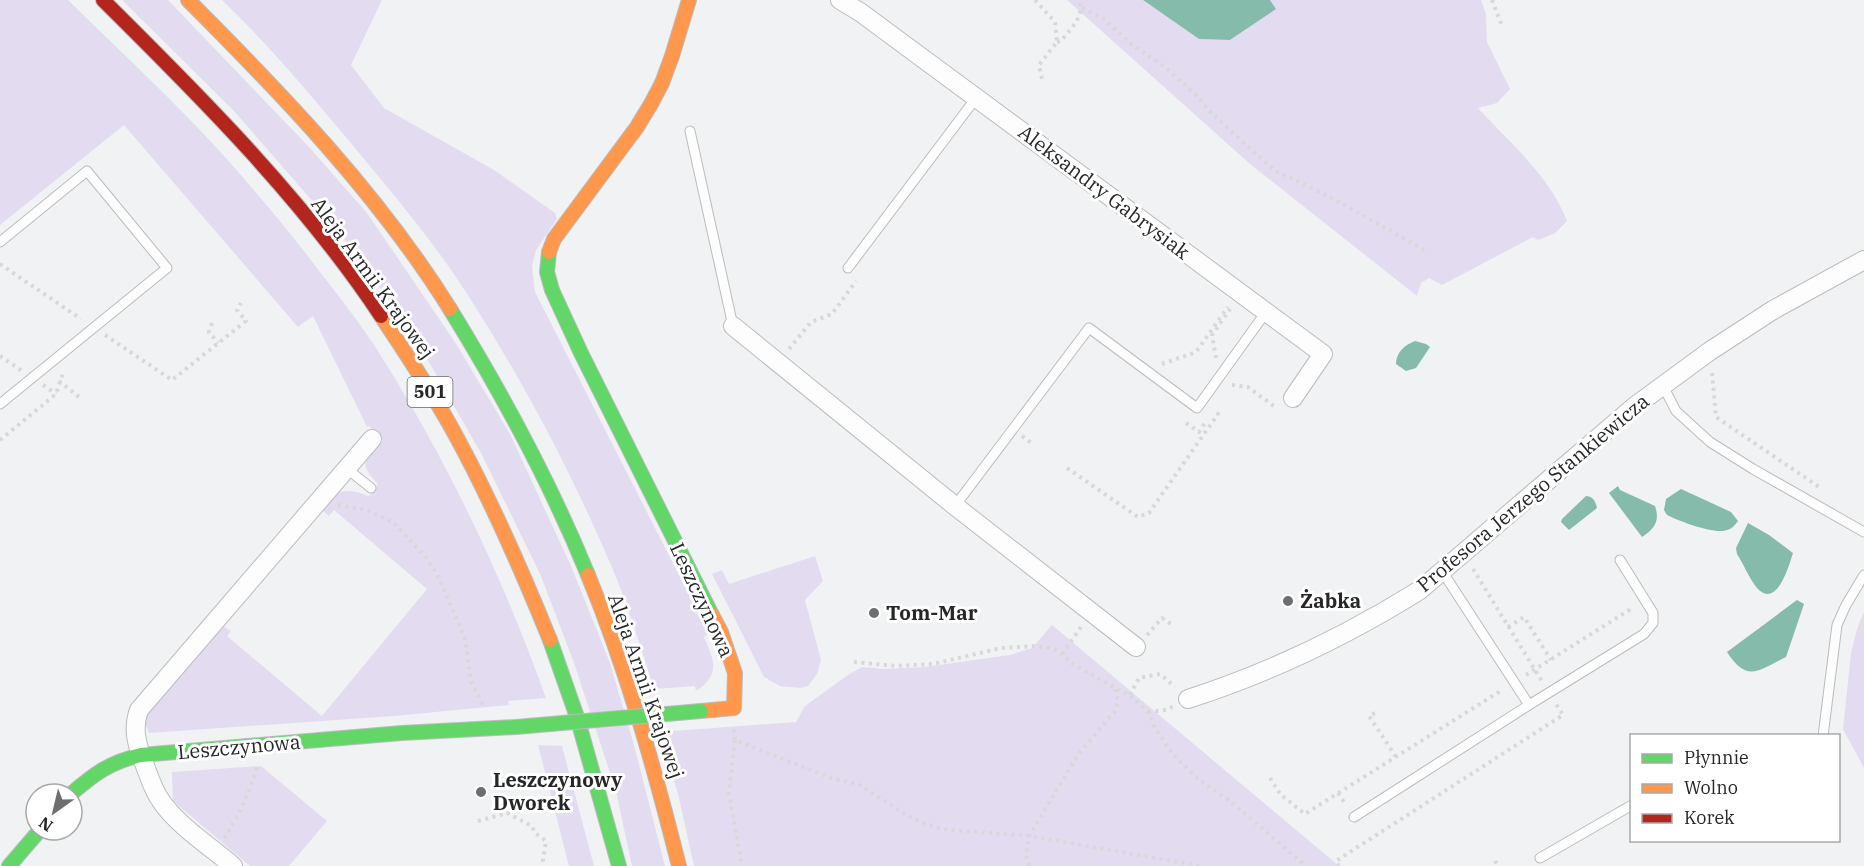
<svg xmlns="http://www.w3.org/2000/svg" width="1864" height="866" viewBox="0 0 1864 866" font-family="'IBM Plex Serif',serif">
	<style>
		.green { fill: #e3dcf1 }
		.water { fill: #84bbab }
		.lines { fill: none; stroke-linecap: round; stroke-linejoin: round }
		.lane-casing { stroke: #babcbd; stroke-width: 11 }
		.street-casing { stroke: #babcbd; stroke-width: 20 }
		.fast-casing { stroke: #babcbd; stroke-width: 16 }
		.slow-casing { stroke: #babcbd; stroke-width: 16 }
		.jam-casing { stroke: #babcbd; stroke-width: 16 }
		.path { stroke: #d8d8d9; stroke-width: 4; stroke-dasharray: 3 4.5; stroke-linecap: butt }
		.lane { stroke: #fdfdfd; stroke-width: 9 }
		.street { stroke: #fdfdfd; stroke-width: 18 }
		.fast { stroke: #63d668; stroke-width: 14 }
		.slow { stroke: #ff974d; stroke-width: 14 }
		.jam { stroke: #b3261e; stroke-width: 14 }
		.fast-bridge-casing { stroke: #babcbd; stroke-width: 16; stroke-linecap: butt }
		.fast-bridge { stroke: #63d668; stroke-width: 14 }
		.poi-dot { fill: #6d6e6f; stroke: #fff; stroke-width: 2 }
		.labels { text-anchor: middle; stroke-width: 6; stroke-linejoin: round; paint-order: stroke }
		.shield { fill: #fff; stroke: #676868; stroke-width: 1.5 }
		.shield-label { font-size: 18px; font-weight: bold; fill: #262728 }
		.street-label { font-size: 20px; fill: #262728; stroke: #fff }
		.poi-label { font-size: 20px; font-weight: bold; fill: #262728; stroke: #fff; text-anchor: start }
	</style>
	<rect width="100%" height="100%" fill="#f0f2f3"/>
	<!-- green -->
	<path class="green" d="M0 0H68C121 52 175 102 225 157 258 194 290 232 320 272 341 299 363 327 381 356 449 464 503 578 546 698L508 701 509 705 394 716 149 733 145 723 148 713 223 626 231 631 227 636 322 716 427 589 334 510 329 516 323 511C330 487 351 488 369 496L378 484C357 462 365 461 383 440L369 426 367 427 313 316 298 327 124 125 0 225Z
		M122 0H168L309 147 367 213 455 342 510 434 571 566 610 663 634 745 665 866H632L616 791 574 663 541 576 482 455 426 357 381 289 336 228 301 188 234 111Z
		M222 0H382L351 65 384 108 494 170 555 213 557 219 536 250 532 266 535 292 709 634 704 637C714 660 721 675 696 691L695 686 654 689C642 652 631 614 616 577 577 484 530 393 476 308 440 249 394 195 350 142 309 93 268 44 222 0Z
		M1067 0H1143L1199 39 1230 40 1276 9 1270 0H1481L1486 14 1487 42 1510 89 1497 103 1478 108C1510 143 1550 176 1567 221L1555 233 1538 240 1533 237 1442 285 1429 278 1421 283 1417 296 1250 164Z
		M815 556 823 581 805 600 821 660 817 674 808 686 800 688 780 686 764 677 712 574 722 570 729 584Z
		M1864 612V768L1843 729 1851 653 1857 629Z
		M1052 625 1339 866H694L678 794 660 732 796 722 805 706 848 675 862 667 883 669 925 667 1010 655 1032 648Z
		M538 745 562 746 594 866H569Z
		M261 766 327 821 289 866H250L173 801 172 772Z"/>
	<!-- water -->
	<path class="water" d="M1143 0H1270L1276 9 1230 40 1199 39Z
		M1415 341 1426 344 1430 347 1416 368 1406 371 1396 364C1396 352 1405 345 1415 341Z
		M1618 486 1620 490 1655 506C1660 521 1655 528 1642 537L1609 493Z
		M1681 489 1731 512 1738 521C1735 525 1732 529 1727 530 1715 535 1679 521 1667 515L1664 510 1666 499Z
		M1586 496C1594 497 1595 501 1597 508L1569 530 1561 522 1562 519Z
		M1748 523 1769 535 1793 553C1789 565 1777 610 1757 588 1750 580 1743 563 1737 554L1736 548Z
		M1797 600 1804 604 1786 657C1758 671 1747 683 1727 652Z"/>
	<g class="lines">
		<!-- lane casing -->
		<g class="lane-casing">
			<path id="lane" d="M690 131 733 326
				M0 242 87 171 167 268 0 404
				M848 268 976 98
				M1663 386 1676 411 1710 442 1753 469 1864 532
				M346 468 371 488
				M955 506 1089 328 1197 408 1266 312
				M1529 705 1644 634 1653 623V613L1620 560
				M1823 736 1837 625 1846 605 1864 575
				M1354 817 1529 705 1442 571
				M1540 858 1632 805"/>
		</g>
		<!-- street casing -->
		<g class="street-casing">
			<path id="street" d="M840 0 860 12 1323 354 1293 398
				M733 326 955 506 1136 647
				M1188 699C1269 673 1348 635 1420 590L1635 406 1710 351 1773 310 1864 260
				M233 866C212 848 176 824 161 801 153 790 149 776 144 763 137 745 132 729 139 710L372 439"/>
		</g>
		<!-- fast casing -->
		<g class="fast-casing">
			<path id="fast" d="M549 252 547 272 552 290 581 353 712 615
				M450 309C503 395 550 482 588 575
				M550 640 577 717 619 866
				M71 794C94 774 110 762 141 755L402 733 516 727
				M9 866 40 830"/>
		</g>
		<!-- slow casing -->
		<g class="slow-casing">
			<path id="slow" d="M188 0C283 95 379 195 450 309
				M549 252 554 239 637 127 651 104 662 83 672 56 689 0
				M381 316C407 355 434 395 456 436 492 502 522 571 550 640
				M588 575C627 670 654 767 679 866
				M701 711 734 708 735 673 721 632 712 615"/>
		</g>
		<!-- jam casing -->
		<g class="jam-casing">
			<path id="jam" d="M103 0C202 98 303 199 381 316"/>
		</g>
		<!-- path -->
		<path class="path" d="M1035 0 1055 22 1057 42 1039 65 1042 79
			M1492 0 1502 26
			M1082 8 1104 19 1131 44 1165 67 1196 95 1212 114 1274 170 1332 198 1428 252
			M1057 42 1061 41C1071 28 1085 16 1079 0
			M0 264 81 319
			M212 323 209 332 218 343
			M105 335 172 380 246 321 237 310 241 303
			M789 349 811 322 832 314 856 281
			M0 356 22 371
			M1216 358 1212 335 1230 309
			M1162 364 1196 352 1228 307
			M1712 373 1716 417 1822 489
			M59 381 79 397
			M43 385 56 394
			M1232 385 1248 387 1275 407
			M1186 423 1199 432 1207 420
			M1022 436 1034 445
			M0 440 56 394 63 373
			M1067 468 1138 517 1149 513 1218 414 1213 411
			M338 505 367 510 394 523 424 555 437 574 465 638 471 681 484 707
			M1473 569 1543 683
			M1508 627 1524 617 1551 660
			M1147 635 1162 618 1171 624
			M1062 654 1081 627
			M854 662 896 666 933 664 1001 648 1038 646 1056 650 1073 664 1115 688 1130 695 1148 712 1155 728 1173 755 1199 780 1230 801 1306 866
			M1526 675 1634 607
			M1130 695 1139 678 1160 674 1175 687
			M1148 712 1166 710 1174 706
			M1375 713 1369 716 1396 757
			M734 729 735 740 831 778 858 784 913 819 942 829 1029 836 1201 866
			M735 740 729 793 742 866
			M1270 778 1281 795 1305 814 1502 690
			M1338 793 1346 805
			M478 821 507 813 532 826 535 833 546 841 542 866
			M224 838C239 816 250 792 257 766
			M1495 861 1498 866
			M1029 866 1026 855 1029 836 1078 755 1115 711 1118 701 1115 689
			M1339 866 1336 861 1563 715 1556 704"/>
		<!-- lane -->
		<use href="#lane" class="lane"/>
		<!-- street -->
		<use href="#street" class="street"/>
		<!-- fast -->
		<use href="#fast" class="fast"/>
		<!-- slow -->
		<use href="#slow" class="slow"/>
		<!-- jam -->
		<use href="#jam" class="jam"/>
		<!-- fast-bridge casing -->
		<g class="fast-bridge-casing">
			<path id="fast-bridge" d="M516 727 701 711"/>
		</g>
		<!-- fast-bridge -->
		<use href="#fast-bridge" class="fast-bridge"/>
	</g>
	<!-- markers -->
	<g class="poi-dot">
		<circle cx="1288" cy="601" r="6"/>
		<circle cx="874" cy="613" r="6"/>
		<circle cx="481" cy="792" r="6"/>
	</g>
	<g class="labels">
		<!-- shield labels -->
		<rect class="shield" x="407.5" y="377" width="45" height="30" rx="4.5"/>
		<g class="shield-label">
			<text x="430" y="398">501</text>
		</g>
		<!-- street labels -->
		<g class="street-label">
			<text transform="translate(1104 192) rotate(37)" y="7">Aleksandry Gabrysiak</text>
			<text transform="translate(373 278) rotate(54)" y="7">Aleja Armii Krajowej</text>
			<text transform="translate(1533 493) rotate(-40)" y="7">Profesora Jerzego Stankiewicza</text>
			<text transform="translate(702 600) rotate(65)" y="7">Leszczynowa</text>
			<text transform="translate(646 686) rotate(71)" y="7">Aleja Armii Krajowej</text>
			<text transform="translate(239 747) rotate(-5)" y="7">Leszczynowa</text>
		</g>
		<!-- poi labels -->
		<g class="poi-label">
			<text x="1300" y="608">Żabka</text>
			<text x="886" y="620">Tom-Mar</text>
			<text x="493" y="787">Leszczynowy<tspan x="493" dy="23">Dworek</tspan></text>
		</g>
	</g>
	<!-- legend -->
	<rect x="1630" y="734" width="210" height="108" fill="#ffffff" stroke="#a8a9a9" stroke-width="1.5"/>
	<rect x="1642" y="754" width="30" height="9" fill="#63d668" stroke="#a8a9a9" stroke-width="1.5"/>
	<text x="1684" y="764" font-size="18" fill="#262728">Płynnie</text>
	<rect x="1642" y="784" width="30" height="9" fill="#ff974d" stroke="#a8a9a9" stroke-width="1.5"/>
	<text x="1684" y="794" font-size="18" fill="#262728">Wolno</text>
	<rect x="1642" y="814" width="30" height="9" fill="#b3261e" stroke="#a8a9a9" stroke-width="1.5"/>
	<text x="1684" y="824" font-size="18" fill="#262728">Korek</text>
	<!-- north arrow -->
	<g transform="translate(54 812) rotate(214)"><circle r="28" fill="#ffffff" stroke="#a8a9a9" stroke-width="1.5"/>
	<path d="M0-4.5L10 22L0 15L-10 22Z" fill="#6d6e6f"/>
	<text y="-9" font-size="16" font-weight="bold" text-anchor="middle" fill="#262728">N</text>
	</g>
</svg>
